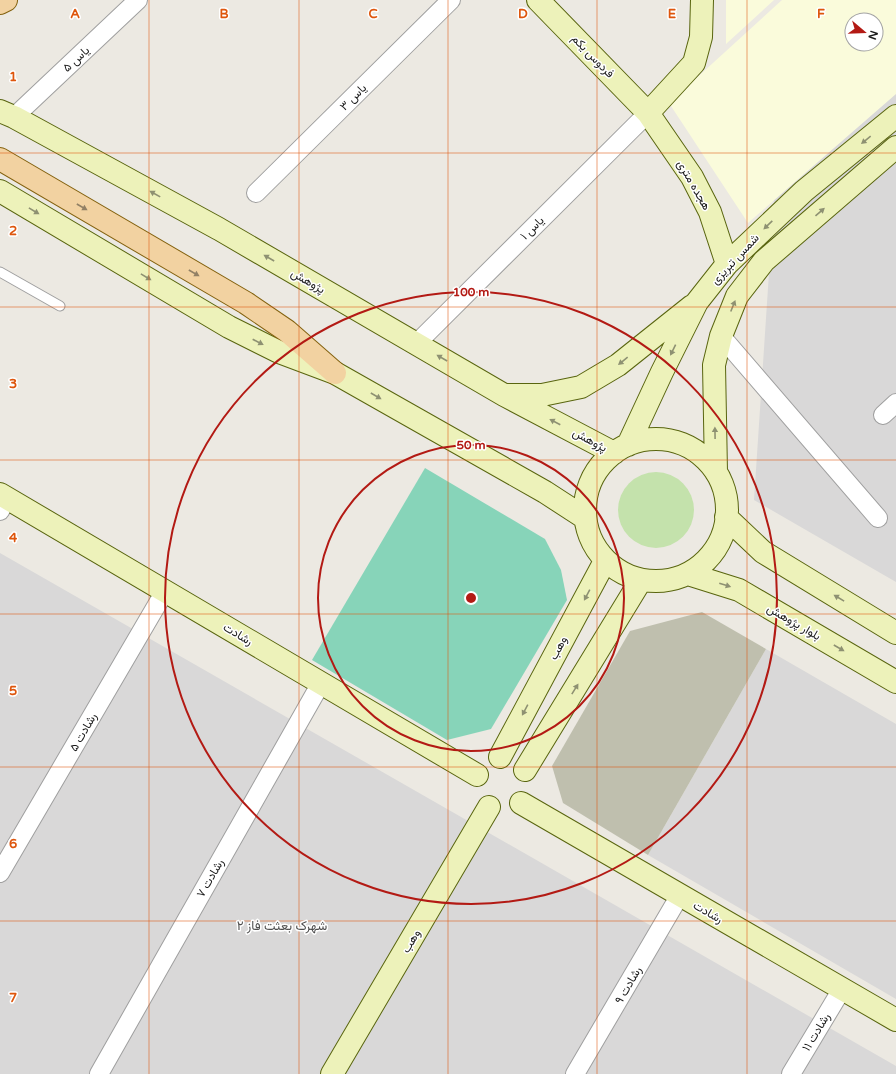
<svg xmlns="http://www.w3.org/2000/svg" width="896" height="1074" viewBox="0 0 896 1074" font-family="'Varela Round',Vazirmatn,sans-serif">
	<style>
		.residential { fill: #d9d8d8; fill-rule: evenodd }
		.education { fill: #fafbdb; fill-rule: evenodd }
		.construction { fill: #bfbfae }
		.grass { fill: #c4e2ac }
		.pitch { fill: #87d4b9 }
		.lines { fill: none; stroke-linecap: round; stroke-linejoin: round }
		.lane-casing { stroke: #9f9f9f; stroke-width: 11 }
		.street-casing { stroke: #9f9f9f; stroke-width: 20 }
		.secondary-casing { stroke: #59650f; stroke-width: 24 }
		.primary-casing { stroke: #84620f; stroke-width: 24 }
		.lane { stroke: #fff; stroke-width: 9 }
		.street { stroke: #fff; stroke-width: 18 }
		.secondary { stroke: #edf2ba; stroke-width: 22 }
		.primary { stroke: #f2d2a1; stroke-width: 22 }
		.oneway { fill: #8e9172 }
		.oneway2 { fill: #918065 }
		.grid { fill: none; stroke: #de560d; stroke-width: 1; stroke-opacity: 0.55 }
		.ring { fill: none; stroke: #b31a14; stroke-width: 2 }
		.labels { text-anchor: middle; stroke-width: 3; stroke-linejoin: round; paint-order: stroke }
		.street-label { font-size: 12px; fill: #1b1b1b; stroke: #fff }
		.neighbourhood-label { font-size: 13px; fill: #4e4e4e; stroke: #fff }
		.grid-label { font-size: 13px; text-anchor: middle; font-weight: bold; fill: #de560d; stroke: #fff; stroke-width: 3; stroke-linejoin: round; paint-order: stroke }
		.centre { fill: #b31a14; stroke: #fff; stroke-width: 2 }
		.ring-label { font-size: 12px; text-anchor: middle; font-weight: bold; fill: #b31a14; stroke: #fff; stroke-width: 3; stroke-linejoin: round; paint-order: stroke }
	</style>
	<rect width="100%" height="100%" fill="#ece9e2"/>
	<!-- residential -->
	<path class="residential" d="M787 0H896V582L754 500ZM852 20H876V44H852Z
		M0 553 896 1066V1074H0Z
		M766 649 896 724V999L648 855Z"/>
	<!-- education -->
	<path class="education" d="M726 0H774L726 44Z
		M782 0H896V94L748 223 669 103ZM852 20H876V44H852Z"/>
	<!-- construction -->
	<path class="construction" d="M702 612 766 649 648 855 563 803 552 766 630 631Z"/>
	<!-- grass -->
	<path class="grass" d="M618 510a38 38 0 1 1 76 0a38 38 0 1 1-76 0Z"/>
	<!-- pitch -->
	<path class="pitch" d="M425 468 545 539 561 570 567 600 491 729 447 740 312 660Z"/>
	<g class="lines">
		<!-- lane casing -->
		<g class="lane-casing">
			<path id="lane" d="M0 272 60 306"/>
		</g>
		<!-- street casing -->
		<g class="street-casing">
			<path id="street" d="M14 117 138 0
				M256 193 451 0
				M721 336 878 518
				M416 344 648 113
				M883 415 896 403
				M0 511 7 498
				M0 873 165 591
				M99 1074 321 683
				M575 1074 680 895
				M791 1074 842 989"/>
		</g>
		<!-- secondary casing -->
		<g class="secondary-casing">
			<path id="secondary" d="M538 0 648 113 692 177 710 212 727 264
				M0 111 14 117 219 229 504 395 614 453
				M648 113 694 63 701 37 702 0
				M0 191 229 327 279 352 335 373 545 492 585 518
				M508 395H542L581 387 618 365 692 306
				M585 510a71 71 0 1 1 142 0a71 71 0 1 1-142 0Z
				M628 445 662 372 697 302 727 264 804 191 896 116
				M716 472 714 365 721 336 737 296 764 261 896 147
				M0 494 477 775
				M726 517 763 552 896 633
				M688 574 739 590 896 682
				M500 757 605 561
				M525 770 641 580
				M521 803 896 1020
				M332 1074 489 807"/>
		</g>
		<!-- primary casing -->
		<g class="primary-casing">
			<path id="primary" d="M0 3 6 0
				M0 159 246 303 287 331 335 373"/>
		</g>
		<!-- lane -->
		<use href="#lane" class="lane"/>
		<!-- street -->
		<use href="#street" class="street"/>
		<!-- secondary -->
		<use href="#secondary" class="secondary"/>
		<!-- primary -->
		<use href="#primary" class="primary"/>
	</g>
	<!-- one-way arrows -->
	<defs><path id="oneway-solid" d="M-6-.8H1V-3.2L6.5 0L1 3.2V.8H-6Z"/></defs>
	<g class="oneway">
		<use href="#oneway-solid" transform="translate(866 140) rotate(141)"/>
		<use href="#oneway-solid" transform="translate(155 194) rotate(-151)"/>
		<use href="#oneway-solid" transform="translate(34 211) rotate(31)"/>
		<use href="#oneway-solid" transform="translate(820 212) rotate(-41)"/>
		<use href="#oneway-solid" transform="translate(768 225) rotate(136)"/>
		<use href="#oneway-solid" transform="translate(269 258) rotate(-150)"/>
		<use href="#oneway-solid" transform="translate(146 277) rotate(31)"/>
		<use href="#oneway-solid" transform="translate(733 306) rotate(-68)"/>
		<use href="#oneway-solid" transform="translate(258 342) rotate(27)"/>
		<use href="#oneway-solid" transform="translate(673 350) rotate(116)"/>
		<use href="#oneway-solid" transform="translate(442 358) rotate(-150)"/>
		<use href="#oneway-solid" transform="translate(623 361) rotate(141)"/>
		<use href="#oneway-solid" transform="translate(376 396) rotate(30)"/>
		<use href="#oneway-solid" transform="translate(555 422) rotate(-152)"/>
		<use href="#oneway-solid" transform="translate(715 433) rotate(-91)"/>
		<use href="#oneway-solid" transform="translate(725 585) rotate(17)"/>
		<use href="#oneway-solid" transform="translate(587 595) rotate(118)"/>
		<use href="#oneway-solid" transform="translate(839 598) rotate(-149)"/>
		<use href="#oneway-solid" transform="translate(839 648) rotate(30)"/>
		<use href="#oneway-solid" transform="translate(575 689) rotate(-58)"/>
		<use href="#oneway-solid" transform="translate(525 710) rotate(118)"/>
	</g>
	<g class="oneway2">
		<use href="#oneway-solid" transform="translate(82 207) rotate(30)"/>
		<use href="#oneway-solid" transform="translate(194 273) rotate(30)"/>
	</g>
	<!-- grid -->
	<path class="grid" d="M149 0V1074M299 0V1074M448 0V1074M597 0V1074M747 0V1074M0 153H896M0 307H896M0 460H896M0 614H896M0 767H896M0 921H896"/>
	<!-- distance rings -->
	<g class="ring">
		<circle cx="471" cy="598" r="153"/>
		<circle cx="471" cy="598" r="306"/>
	</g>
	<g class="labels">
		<!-- street labels -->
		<g class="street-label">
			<text transform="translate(593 56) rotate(46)" y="4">فردوس یکم</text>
			<text transform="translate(76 59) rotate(-43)" y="4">یاس ۵</text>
			<text transform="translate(353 97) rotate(-45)" y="4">یاس ۳</text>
			<text transform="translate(694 185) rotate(60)" y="4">هجده متری</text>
			<text transform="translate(532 228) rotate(-45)" y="4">یاس ۱</text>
			<text transform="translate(735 259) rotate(-47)" y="4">شمس تبریزی</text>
			<text transform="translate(308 281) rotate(30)" y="4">پژوهش</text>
			<text transform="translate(590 440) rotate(28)" y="4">پژوهش</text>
			<text transform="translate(794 622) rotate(30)" y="4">بلوار پژوهش</text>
			<text transform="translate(238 634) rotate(31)" y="4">رشادت</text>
			<text transform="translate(558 648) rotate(-62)" y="4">وهب</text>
			<text transform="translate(83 732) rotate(-60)" y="4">رشادت ۵</text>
			<text transform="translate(210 878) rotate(-60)" y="4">رشادت ۷</text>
			<text transform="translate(708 912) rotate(30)" y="4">رشادت</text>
			<text transform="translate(411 941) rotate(-59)" y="4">وهب</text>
			<text transform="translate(628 985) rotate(-60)" y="4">رشادت ۹</text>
			<text transform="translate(816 1032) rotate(-59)" y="4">رشادت ۱۱</text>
		</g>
		<!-- neighbourhood labels -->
		<g class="neighbourhood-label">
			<text x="282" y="930">شهرک بعثت فاز ۲</text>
		</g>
	</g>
	<g class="grid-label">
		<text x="75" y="18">A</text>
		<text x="224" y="18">B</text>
		<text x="373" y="18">C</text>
		<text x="523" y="18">D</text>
		<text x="672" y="18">E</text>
		<text x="821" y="18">F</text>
		<text x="13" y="81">1</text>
		<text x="13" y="235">2</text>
		<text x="13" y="388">3</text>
		<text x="13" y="542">4</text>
		<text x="13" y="695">5</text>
		<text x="13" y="848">6</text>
		<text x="13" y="1002">7</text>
	</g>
	<circle cx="471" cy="598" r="6" class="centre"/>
	<g class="ring-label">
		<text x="471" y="296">100 m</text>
		<text x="471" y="449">50 m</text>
	</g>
	<!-- north arrow -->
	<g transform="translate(864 32) rotate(109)"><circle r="19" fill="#ffffff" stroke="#a4a4a4"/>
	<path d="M0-3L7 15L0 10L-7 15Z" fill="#b31a14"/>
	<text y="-6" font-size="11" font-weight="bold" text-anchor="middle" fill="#1b1b1b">N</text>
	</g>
</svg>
